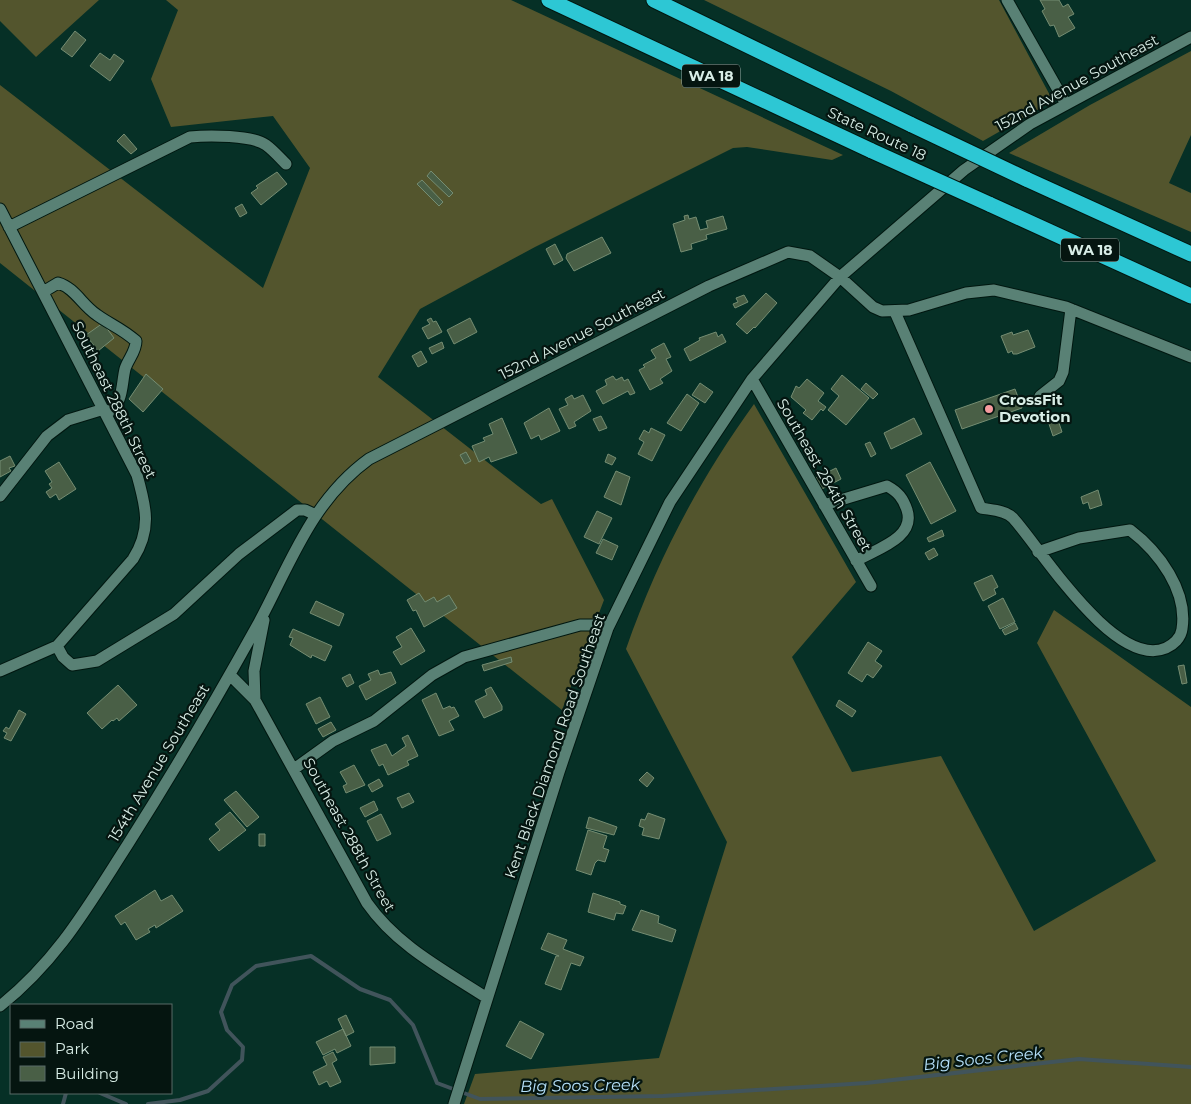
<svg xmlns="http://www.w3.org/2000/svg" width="1191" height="1104" viewBox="0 0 1191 1104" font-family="Montserrat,sans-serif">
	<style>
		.green { fill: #53552d }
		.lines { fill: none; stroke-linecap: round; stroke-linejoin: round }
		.stream { stroke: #41545b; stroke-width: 4 }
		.building { fill: #495f46; stroke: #758d72 }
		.minor-casing { stroke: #001710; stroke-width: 13 }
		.highway-casing { stroke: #001710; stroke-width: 17 }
		.minor { stroke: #598175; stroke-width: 11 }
		.highway { stroke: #2dc7d4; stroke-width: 15 }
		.highway-bridge-casing { stroke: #001710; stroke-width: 17; stroke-linecap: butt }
		.highway-bridge { stroke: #2dc7d4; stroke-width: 15 }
		.poi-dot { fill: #f59b9e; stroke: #051510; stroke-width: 2 }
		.labels { text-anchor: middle; stroke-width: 4.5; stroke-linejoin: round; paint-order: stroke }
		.shield { fill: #051510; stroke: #99aca6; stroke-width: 1 }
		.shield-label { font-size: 14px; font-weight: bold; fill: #d8ede6 }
		.street-label { font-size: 15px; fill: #d8ede6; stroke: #051510 }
		.poi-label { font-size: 15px; font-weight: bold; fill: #d8ede6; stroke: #051510; text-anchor: start }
		.water-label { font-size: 16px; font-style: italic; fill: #b5e0fa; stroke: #051510 }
	</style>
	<rect width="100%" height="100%" fill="#063026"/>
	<!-- green -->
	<path class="green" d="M0 0H99L36 57 0 21Z
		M166 0H511L843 155 832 160 747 147 733 148 535 247 420 309 378 377 541 504 552 499 604 600 562 710 0 263V85L263 288 310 168 273 116 171 127 151 79 178 10Z
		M704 0H999L1053 101 983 141 891 91Z
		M1191 51V135L1169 183 1191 193V232L1009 153 1090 105Z
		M754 404 856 582 792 657 852 772 941 756 1034 931 1156 861 1037 643 1054 610 1191 707V1104H464L475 1074 659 1058 727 842 626 649C657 560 699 480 754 404Z"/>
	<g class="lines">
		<!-- stream -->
		<path class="stream" d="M100 1093 126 1104
			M63 1104 66 1093
			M148 1104 180 1100 208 1091 242 1060 243 1047 227 1030 221 1012 232 985 256 966 311 956 360 989 390 1000 413 1025 437 1083 480 1099 663 1096 866 1083 1079 1059 1191 1067"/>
	</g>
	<!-- building -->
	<path class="building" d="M1040 0H1059L1063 7 1068 4 1074 14 1068 17 1075 28 1059 37 1054 25 1050 26 1042 11 1045 9Z
		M75 31 86 40 72 57 61 49Z
		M100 53 110 60 114 54 124 61 110 81 90 66Z
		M124 134 137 149 131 154 117 141Z
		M431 171 453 193 449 197 427 176Z
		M277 172 287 184 261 205 251 193 258 188 256 186Z
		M422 180 443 202 439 206 417 184Z
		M242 204 247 213 240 217 235 208Z
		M688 215 689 219 696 217 700 230 708 228 706 221 723 216 727 229 706 235 707 239 691 244 692 249 681 252 673 224 685 220 684 216Z
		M602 237 611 253 574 271 566 258 567 254Z
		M555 244 563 260 554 265 546 249Z
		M766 293 777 303 755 328 754 327 747 334 736 324Z
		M744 295 748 302 735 308 733 304 738 302 736 298Z
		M431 318 433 322 436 321 442 332 428 339 422 328 430 324 427 320Z
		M470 318 477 332 454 344 447 330Z
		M103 323 114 338 98 351 86 335Z
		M1028 330 1035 347 1017 354H1013L1012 351 1008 353 1001 336 1012 332 1013 335Z
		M716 332 718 337 722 334 726 342 690 361 684 349 700 340 699 338Z
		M442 342 444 348 432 354 429 348Z
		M664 343 671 357 666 359 672 371 660 379 663 383 650 390 639 370 645 367 643 365 656 358 651 350Z
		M421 351 427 362 418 367 412 356Z
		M146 374 163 389 143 412 129 399Z
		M842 375 869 398 846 425 828 410 839 396 831 389Z
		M613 376 616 380 622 377 624 381 628 379 635 393 630 395 628 391 603 404 596 391 607 385 605 380Z
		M807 379 824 393 818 401 826 407 823 411 821 409 812 420 803 413 806 410 791 397 796 386 799 388Z
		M700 383 713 392 705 403 692 395Z
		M866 383 878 394 873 399 861 389Z
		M1015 389 1022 408 962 429 955 410Z
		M687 394 699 403 681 431 667 423Z
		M572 395 574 399 583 395 591 411 574 422 576 426 569 429 559 409 568 405 565 399Z
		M549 408 560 431 541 440 539 435 531 439 524 423Z
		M601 416 607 428 599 431 593 419Z
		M1057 417 1062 432 1053 436 1048 421Z
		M502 418 517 453 491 462 489 457 479 462 472 446 485 441 483 438 493 434 489 424Z
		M914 418 922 434 891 449 884 433Z
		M651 428 665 435 652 461 638 454 644 442 639 439 644 430 649 433Z
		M870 442 876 454 871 457 865 444Z
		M466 452 471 461 465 464 460 455Z
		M608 454 616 458 612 465 605 462Z
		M10 456 15 466 9 468 11 471 0 477V461Z
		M59 462 76 489 59 500 56 494 50 498 46 492 52 488 49 484 52 482 45 471Z
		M930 462 956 511 931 524 906 475Z
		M836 468 841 479 820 490 814 479Z
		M616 471 630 477 621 505 604 497Z
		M1098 490 1102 505 1090 509 1088 502 1083 504 1081 497Z
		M597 511 612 518 599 544 584 537Z
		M942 530 944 536 929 542 927 538Z
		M603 539 618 546 612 560 596 553Z
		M934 548 938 555 929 560 925 553Z
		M992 575 998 587 994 589 996 594 983 601 974 583Z
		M419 593 425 602 434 597 437 602 449 595 457 608 424 627 416 610 413 611 407 600Z
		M1003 598 1015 622 1000 629 988 606Z
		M316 601 344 614 339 626 310 613Z
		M1015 623 1018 629 1005 635 1002 630Z
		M411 628 425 651 401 665 393 652 402 647 396 637Z
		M293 629 332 646 325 661 312 655 311 658 290 645 293 638 289 637Z
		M868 642 882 651 875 661 882 666 873 678 867 674 862 682 848 673Z
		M511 657 512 662 484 671 482 665Z
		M1184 665 1187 683 1182 684 1178 666Z
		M378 670 380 675 391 672 396 683 366 700 359 686 371 680 368 674Z
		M350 674 354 683 347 687 342 678Z
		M118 685 137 705 119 721 117 718 113 721 112 720 102 729 87 713Z
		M491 687 502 706V710L484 718 475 701 487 695 485 690Z
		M436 693 443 709 450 706 451 708 454 707 459 716 449 721 454 730 439 736 422 700Z
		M320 697 330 717 316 724 306 704Z
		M839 700 856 711 852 717 836 706Z
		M19 710 26 714 11 741 4 738 7 733 3 731 6 727 9 729Z
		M331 722 336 730 323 737 318 729Z
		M408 735 418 756 407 761 409 765 388 775 383 764 379 766 371 750 386 744 392 756 406 746 402 738Z
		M354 765 365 785 346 793 343 786 347 784 340 772Z
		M647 772 654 778 647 787 639 780Z
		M379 779 383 786 372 792 368 785Z
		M236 791 259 817 247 827 224 800Z
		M409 793 414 802 402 808 397 798Z
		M374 801 378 810 365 817 360 808Z
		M230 812 246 830 219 851 209 839 220 830 215 824Z
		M648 813 665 819 659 839 642 835 644 828 639 826 641 819 645 820Z
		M381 814 391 834 377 841 367 821Z
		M589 817 617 827 614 835 586 828Z
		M588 830 607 836 603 848 609 850 605 862 598 860 595 863 591 875 576 870Z
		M259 834H265V846H259Z
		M155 890 161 901 172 895 183 911 156 928 155 925 148 929 150 932 136 940 125 922 121 925 115 916Z
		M593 893 620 902V904L626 906 623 914 616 913 614 920 588 912Z
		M641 910 659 916 658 923 676 930 672 942 632 930Z
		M548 933 567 940 563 949 584 957 580 966 571 963 561 990 545 984 556 956H559L541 949Z
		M346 1015 354 1032 346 1036 338 1019Z
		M520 1021 544 1034 531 1059 506 1046Z
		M343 1029 351 1046 337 1053 335 1049 323 1055 316 1042Z
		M370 1047H395V1063L370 1065Z
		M333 1052 337 1060 332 1063 341 1082 330 1087 327 1081 319 1085 313 1072 327 1065 323 1057Z"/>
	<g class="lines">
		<!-- minor casing -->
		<g class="minor-casing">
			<path id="minor" d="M1007 0 1066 104
				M0 209 137 475C146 507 152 529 133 559L57 646 0 671
				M9 227 190 137C208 135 252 135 266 145 273 150 280 158 286 164
				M43 292 58 283C75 288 82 305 97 315 111 325 121 328 136 341 136 352 128 359 125 369 121 386 124 404 106 414
				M895 312 981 508C991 510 1005 510 1013 518 1041 549 1115 670 1166 648 1173 645 1181 638 1182 629 1188 591 1159 552 1130 530L1079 538 1038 552
				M752 379 871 586
				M1040 396 1059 381 1063 372 1071 309
				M0 496 47 436 68 420 104 409
				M824 505 887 486C898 492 903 498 907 510 916 538 876 549 856 561
				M57 646 63 657 72 665 97 661 174 614 239 554 297 510H305L316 515
				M230 675 255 700 367 903C397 946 444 970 487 998
				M255 700 254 671 264 620
				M294 769 333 741 374 721 432 675 464 657 580 625H593L608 628
				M0 1006C58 960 88 906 128 844 173 773 216 700 257 626 290 565 311 501 369 459L709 286 788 252 810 256 840 277 873 307 882 311 909 310 966 293 994 290 1066 307 1191 357
				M454 1104 559 772 608 628 670 502 752 379 840 277 964 170 1030 124 1191 37"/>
		</g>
		<!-- highway casing -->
		<g class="highway-casing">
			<path id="highway" d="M549 0 872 151
				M654 0 912 125
				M1026 179 1191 254
				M989 204 1191 296"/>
		</g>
		<!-- minor -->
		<use href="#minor" class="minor"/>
		<!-- highway -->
		<use href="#highway" class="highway"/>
		<!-- highway-bridge casing -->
		<g class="highway-bridge-casing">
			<path id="highway-bridge" d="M912 125 1026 179
				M872 151 989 204"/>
		</g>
		<!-- highway-bridge -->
		<use href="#highway-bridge" class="highway-bridge"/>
	</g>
	<!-- markers -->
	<circle class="poi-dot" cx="989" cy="409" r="5"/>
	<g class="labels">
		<!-- shield labels -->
		<g class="shield">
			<rect x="682" y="64.5" width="58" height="23" rx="4"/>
			<rect x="1061" y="238.5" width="58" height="23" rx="4"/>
		</g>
		<g class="shield-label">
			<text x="711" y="81">WA 18</text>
			<text x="1090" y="255">WA 18</text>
		</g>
		<!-- street labels -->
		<g class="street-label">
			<text transform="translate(1077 83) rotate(-29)" y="5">152nd Avenue Southeast</text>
			<text transform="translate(877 134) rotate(25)" y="5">State Route 18</text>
			<text transform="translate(582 334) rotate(-27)" y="5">152nd Avenue Southeast</text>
			<text transform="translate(114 400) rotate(64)" y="5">Southeast 288th Street</text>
			<text transform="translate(824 475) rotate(60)" y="5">Southeast 284th Street</text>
			<text transform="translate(555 746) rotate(-71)" y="5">Kent Black Diamond Road Southeast</text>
			<text transform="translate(159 763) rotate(-59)" y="5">154th Avenue Southeast</text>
			<text transform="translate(349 835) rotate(61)" y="5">Southeast 288th Street</text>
		</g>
		<!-- poi labels -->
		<g class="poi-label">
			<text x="999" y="405">CrossFit<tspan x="999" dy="17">Devotion</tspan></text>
		</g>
		<!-- water labels -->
		<g class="water-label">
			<text transform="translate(983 1058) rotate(-6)" y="6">Big Soos Creek</text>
			<text transform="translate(580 1085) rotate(-1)" y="6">Big Soos Creek</text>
		</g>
	</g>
	<!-- legend -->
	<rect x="10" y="1004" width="162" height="90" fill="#051510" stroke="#596b66"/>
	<rect x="20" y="1020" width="25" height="8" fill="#598175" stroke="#596b66"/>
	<text x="55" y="1029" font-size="15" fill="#d8ede6">Road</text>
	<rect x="20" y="1042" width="25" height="15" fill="#53552d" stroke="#596b66"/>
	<text x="55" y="1054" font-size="15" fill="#d8ede6">Park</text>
	<rect x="20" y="1066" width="25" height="15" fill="#495f46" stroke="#596b66"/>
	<text x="55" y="1079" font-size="15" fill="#d8ede6">Building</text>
</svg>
